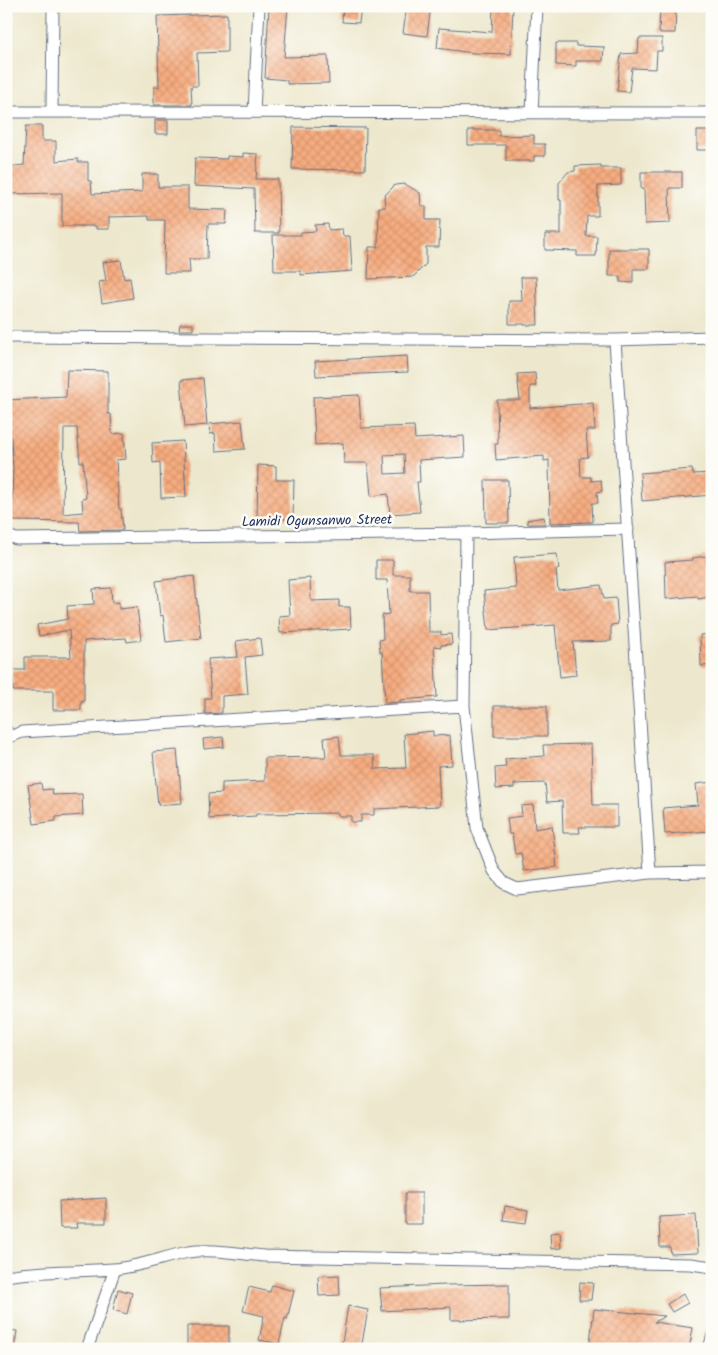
<svg xmlns="http://www.w3.org/2000/svg" width="718" height="1355" viewBox="0 0 718 1355" font-family="Kalam,sans-serif">
	<style>
		.building { fill: url(#building-cross-hatch); fill-rule: evenodd }
		.lines { fill: none; stroke-linecap: round; stroke-linejoin: round }
		.street-casing { stroke: #647085; stroke-width: 13 }
		.street { stroke: #fff; stroke-width: 11 }
		.labels { text-anchor: middle; stroke-width: 5; stroke-linejoin: round; paint-order: stroke }
		.street-label { font-size: 14px; fill: #1b2f5e; stroke: #fdfcf7 }
	</style>
	<defs>
		<pattern id="building-cross-hatch" width="8" height="8" patternUnits="userSpaceOnUse" patternTransform="scale(1.25)"><rect width="8" height="8" fill="#f7ac7f"/><path d="M0 0l8 8M0 8l8-8" fill="none" stroke="#d39470"/></pattern>
	</defs>
	<rect width="100%" height="100%" fill="#fdfcf7"/>
	<filter id="ink" filterUnits="userSpaceOnUse"><feTurbulence type="fractalNoise" baseFrequency=".02" numOctaves="2"/><feDisplacementMap in="SourceGraphic" scale="10" xChannelSelector="R" yChannelSelector="G"/><feConvolveMatrix kernelMatrix="1 2 1 2 8 2 1 2 1" color-interpolation-filters="sRGB"/></filter>
	<filter id="wash" filterUnits="userSpaceOnUse"><feTurbulence type="fractalNoise" baseFrequency=".0096" numOctaves="4" result="noise"/><feDisplacementMap in="SourceGraphic" scale="20" xChannelSelector="R" yChannelSelector="G"/><feGaussianBlur stdDeviation="1.12" result="paint"/><feColorMatrix in="noise" values="0 0 0 0 0 0 0 0 0 0 0 0 0 0 0 0 0 1.4 0 .05"/><feComposite in="paint" operator="in"/></filter>
	<g filter="url(#wash)">
		<rect width="100%" height="100%" fill="#ede8cd"/>
		<g id="blocks">
			<!-- building -->
			<path class="building" d="M269 6H288L284 57 328 56 329 83 287 84V80L265 78Z
				M343 6H361L359 23 342 22Z
				M407 6H431L427 36 403 33Z
				M493 6H513L511 54 473 53 437 48 439 28 492 32Z
				M660 7 676 8 675 33H659Z
				M227 14V52L197 53 198 86H191L192 105H154V87H159L157 16Z
				M639 38H662V51H657L656 69 632 68 629 92 617 91 621 54 638 53Z
				M556 43H576V46L604 47 603 61H576V66L556 65Z
				M155 120H168V134H155Z
				M26 126H42V141H56V161L78 159V162H88V181H91L92 194 142 192V174H158V187H188V209L227 210 226 224H208L207 259H189L190 273H164L165 220H149V216L109 217V229H96V226H62V193L6 194V167L24 165Z
				M293 127 366 128 365 170 292 169Z
				M468 130H499V136L534 135V144H545V156H534V161H506V145H468Z
				M697 131H708V150H697Z
				M243 153 258 154 256 179H278L279 233H255L254 189 194 186 195 158 227 159V156L243 157Z
				M601 165V168H621V185L598 186V216H587L586 236H597L596 256H577V251L545 250V234H561V200H559V183L568 172 575 171V166Z
				M641 172H682V188H669L670 223 645 224 644 189H641Z
				M405 184 420 193 421 206H426V220H440L439 247H426V264L413 277 368 279 369 247H378L379 207H385L384 196 395 185Z
				M328 224 329 230 342 229 343 236H350L352 271 301 275V271H274L273 235H301V232L316 231 315 225Z
				M609 249H649V269H633V283L620 282V276H609Z
				M121 260 124 279 130 278 133 298 102 303 99 282 106 281 103 262Z
				M521 277H536L538 325H524V324H509V301H522Z
				M180 324H193V330H179Z
				M407 356 408 372 316 376 315 361Z
				M67 370 108 371V414H111L112 434 124 433 126 459 116 460 119 509H121L123 530 80 531 79 522 12 521V518L6 519V507H12L13 467 10 429H7L6 400 66 397ZM64 428H77L80 462H83L86 498 82 499 83 512 63 514Z
				M535 373 536 386H530V408L593 403 595 430H586L588 457 580 458 581 477H591V481L601 480 602 491 597 492 598 503H592L593 522 550 523 549 460 544 461V456L496 460 495 444H498L497 400H520L517 374Z
				M203 378 207 425 185 427 181 380Z
				M359 395 361 428 414 426 415 439 464 436 465 457 419 460 420 482H417L420 512 390 514 388 494 371 496 368 463H344L343 443 315 445 313 397ZM404 454 405 473 385 474 384 455Z
				M242 421 245 449 216 451 215 433 210 434 209 424Z
				M183 441 186 497 161 498 160 462 153 463 152 443Z
				M258 465 276 466V480H294L293 519H257Z
				M692 469 693 474 712 473V495L642 501 640 473Z
				M485 480H508L509 523H486Z
				M544 517 545 524H528L527 520Z
				M557 554 559 569 556 570 558 590 601 585 604 599 616 598 618 624 611 625V641L573 642 576 675 560 677 555 625 488 630 484 591 516 588 514 557Z
				M706 556 710 597 698 599 697 596 666 599 665 562 693 560V558Z
				M376 560H393V575H410V591H428L429 632H441V635L451 634 452 644 441 645V647L434 646 437 697 400 700V702L385 703 382 652H380L379 640 383 639 382 615 389 614 387 580H376Z
				M194 576 201 638 166 642 163 615 160 616 156 581Z
				M310 578 311 601 339 600V607H350L351 629 280 633 279 616 290 615 288 580Z
				M111 588 112 603 119 602V609L137 607 141 640 127 642 126 638 84 641V702H81V710H53V691H13L12 670H25V657H71L69 630 39 636 37 625 68 619 67 606 94 604 93 589Z
				M712 634V665L701 666 700 635Z
				M260 638 262 655 245 657 248 694 222 696V713L205 714V698H211L208 659 238 657 236 641Z
				M494 706H547V736H494Z
				M433 731V736L450 735 452 765 438 766 440 806 374 809V815H361V822H351V816H338V813L256 814V816L209 819 208 794 222 793V783L265 781V758L326 757 324 738 339 736 341 755H374L375 769 406 768 404 734Z
				M223 737 224 747 204 749 203 739Z
				M591 744 593 805H617V827H579L580 833H563L562 801 547 802 545 783 514 784V788L496 789 495 768 506 767 505 759 544 756 543 745Z
				M177 750 182 803 158 805 153 752Z
				M712 782V831L665 834 663 808 698 805 696 784Z
				M41 783 42 790 52 789 53 795 82 794 83 815 56 817V821L34 824 28 785Z
				M533 805 535 829 552 826 557 867 524 871 521 853 515 854 512 834H509L507 818 522 816 521 806Z
				M405 1193H422V1224H405Z
				M106 1198V1223H76L77 1228H60L59 1201Z
				M505 1206 528 1210 526 1223 503 1220Z
				M696 1215 698 1253 671 1254 670 1247H660L659 1217Z
				M560 1232 561 1248 551 1249 550 1233Z
				M339 1275 340 1295 319 1296 318 1276Z
				M580 1282 593 1283 591 1300H579Z
				M509 1284V1319L451 1320V1307L382 1311 380 1288 445 1285Z
				M272 1285 294 1291 287 1319 285 1318 279 1344 259 1340 264 1316 243 1311 249 1287 270 1292Z
				M118 1289 132 1293 127 1314 113 1310Z
				M683 1294 688 1303 672 1312 667 1304Z
				M348 1306 368 1310 361 1349H341Z
				M594 1309 665 1316 654 1322 693 1328 689 1349H589Z
				M187 1326H229V1348L187 1347Z
				M6 1330 17 1331 14 1349H6Z"/>
		</g>
	</g>
	<g filter="url(#ink)">
		<use href="#blocks" fill-opacity="0" stroke="#647085" stroke-width="1"/>
		<g class="lines">
			<!-- street casing -->
			<g class="street-casing">
				<path id="street" d="M6 112 712 113
					M52 112 53 6
					M254 112 259 6
					M532 113 537 6
					M6 337 615 340 712 337
					M615 340 650 873
					M466 533 464 706 477 828 494 871 504 883 517 889 650 873 712 872
					M6 535 16 539 466 533 628 529
					M6 730 7 738 22 732 464 706
					M6 1276C42 1270 77 1272 113 1269 139 1267 163 1257 188 1252 212 1248 240 1254 264 1256L691 1264 712 1267
					M87 1349 115 1269
					M709 1349 712 1338"/>
			</g>
			<!-- street -->
			<use href="#street" class="street"/>
		</g>
	</g>
	<g class="labels">
		<!-- street labels -->
		<g class="street-label">
			<text transform="translate(317 520) rotate(-1)" y="5">Lamidi Ogunsanwo Street</text>
		</g>
	</g>
	<!-- margin -->
	<rect width="718" height="1355" fill="none" stroke="#fdfcf7" stroke-width="25"/>
</svg>
